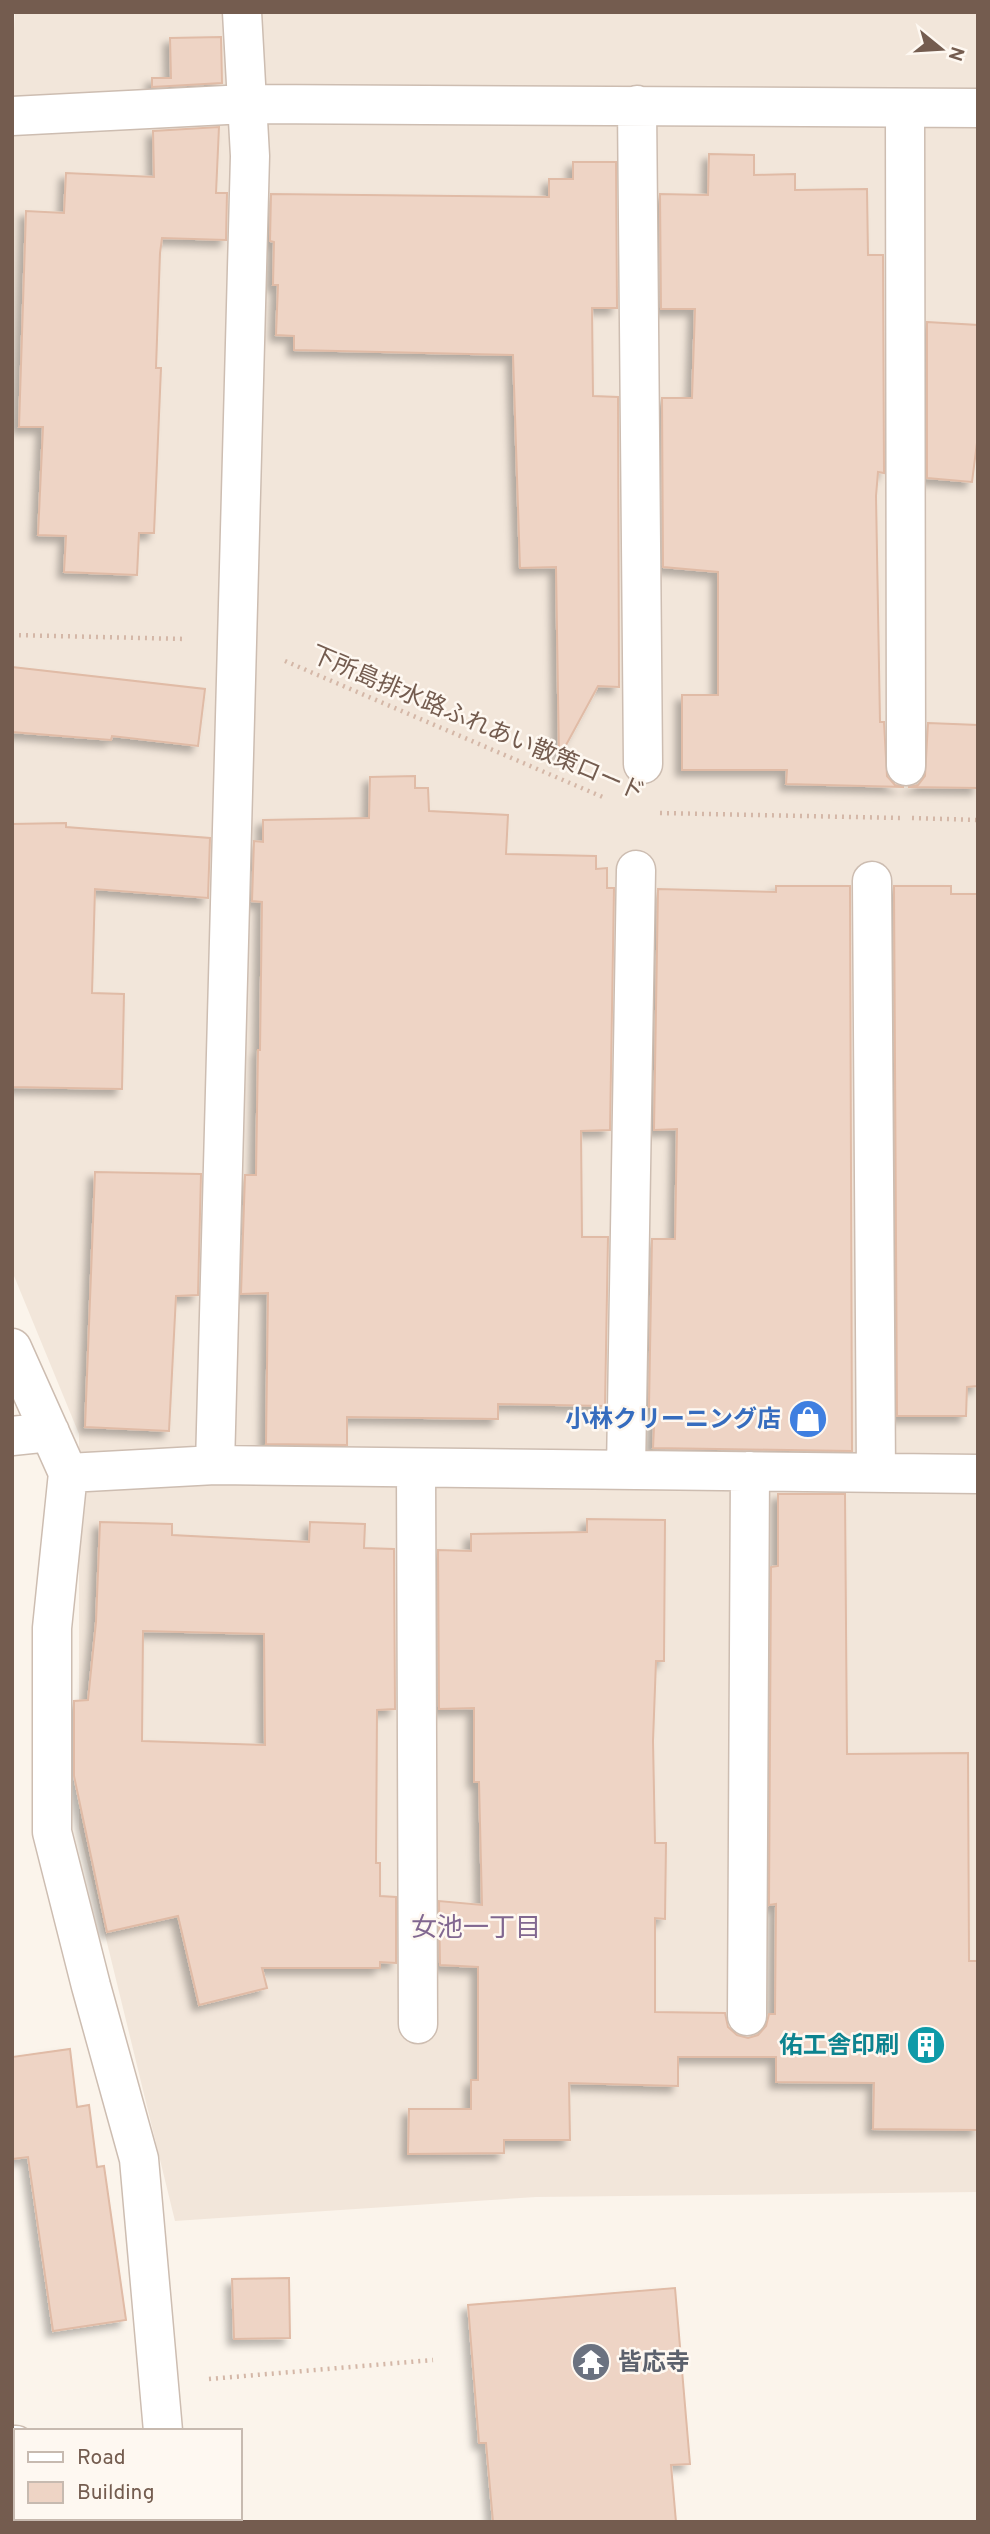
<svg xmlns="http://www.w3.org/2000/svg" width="990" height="2534" viewBox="0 0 990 2534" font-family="Overpass,'Noto Sans JP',sans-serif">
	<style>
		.residential { fill: #f2e6da }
		.building { fill: #eed4c5; stroke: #e0bba6; stroke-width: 2; fill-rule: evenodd; filter: url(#shadow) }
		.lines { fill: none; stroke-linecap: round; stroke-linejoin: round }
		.minor-casing { stroke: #cdbdb1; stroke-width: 41 }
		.path { stroke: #d4b7a7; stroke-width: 4.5; stroke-dasharray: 2 5; stroke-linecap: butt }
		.minor { stroke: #fff; stroke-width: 38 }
		.labels { text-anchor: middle; stroke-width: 5; stroke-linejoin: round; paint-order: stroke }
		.street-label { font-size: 24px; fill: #745c4f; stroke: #fef8f1 }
		.shop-label { font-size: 24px; font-weight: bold; fill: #366cbe; stroke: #fef8f1; text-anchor: end }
		.culture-label { font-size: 24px; font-weight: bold; fill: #0d838f; stroke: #fef8f1; text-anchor: end }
		.worship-label { font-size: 24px; font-weight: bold; fill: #5b616d; stroke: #fef8f1; text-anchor: start }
		.neighbourhood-label { font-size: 26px; fill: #816790; stroke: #fef8f1 }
	</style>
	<defs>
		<filter id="shadow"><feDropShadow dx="-6" dy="6" stdDeviation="3.5" flood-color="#0004"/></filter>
	</defs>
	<rect width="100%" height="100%" fill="#fbf4eb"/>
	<!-- residential -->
	<path class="residential" d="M15 12H978V2192L536 2197 175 2221 79 1828V1434L12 1271V64Z"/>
	<!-- building -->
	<path class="building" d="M221 37 222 83 152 87V78H171L170 38Z
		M219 127 216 193H227L226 240 162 238 160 253 156 368H161L154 533H139L137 575 64 572 66 536 38 535 43 427H19L26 211 64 213 66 173 154 177 153 131Z
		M709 154 754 155V175L795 174V190L867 189 868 255H883L884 473 878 472 876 496 880 722H884L887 776 895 785 904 787 786 784 787 770H682V695H718V572L663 567 662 398H692L695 309H661L660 194 708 195Z
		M573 162H616L617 308H592L593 396 618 397 619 687 598 686 559 758 556 567 520 568 513 355 294 350V336L276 335 278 285H273L274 242 270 241 271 194 549 197V179H573Z
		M927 322 978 325V435L972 482 927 478Z
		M12 667 205 689 198 746 112 736 111 740 12 732Z
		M928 723 978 725V788L908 787 918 785 925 776Z
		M415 776V788H428L429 811 508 815 506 854 596 856V869L607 868V888H614L610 1130 581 1131 582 1237H608L605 1406 498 1404V1419L347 1417V1445L266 1444 268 1293 241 1294 245 1175H256L258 1050H260L262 902 252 901 254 841 263 842V820L369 818 370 777Z
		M66 823V827L210 838 208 898 95 889 92 993 124 994 122 1089 12 1087V824Z
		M776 886H850L852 1451 653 1448 655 1407H649L652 1239H675L677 1129 654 1130 658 889 776 892Z
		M894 886H951V894H978V1386L967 1387 966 1416H897Z
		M95 1172 201 1174 198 1295 176 1296 169 1431 85 1427Z
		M778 1494H845L847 1754 968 1753 969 1961H978V2130L873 2129 874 2083 776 2082V2057H678V2086L569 2083 570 2140H504V2153L408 2154 409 2109H471V2080H478V1967L440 1965 439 1901 482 1905 479 1782H474V1708L439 1709 438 1550 471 1551V1534L587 1532V1519L665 1520 664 1661H656L653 1741 655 1843H666L665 1919 655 1918V2012L725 2013 728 2027 737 2035 748 2038 758 2035 766 2026 769 2014H775L776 1904 769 1905 771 1567 778 1566Z
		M100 1522 172 1524V1535L309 1542 310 1522 365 1524 364 1548 394 1549 395 1709 377 1710 376 1863H380V1896L396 1897V1963L380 1962V1968H262L267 1988 199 2005 178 1916 107 1932 74 1776V1701L88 1700 96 1622ZM143 1631 264 1634 265 1745 142 1741Z
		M70 2049 77 2107 89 2105 97 2167 104 2166 126 2320 53 2331 28 2157 12 2159V2057Z
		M289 2278 290 2338 234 2339 232 2279Z
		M675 2288 690 2464 671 2465 676 2522H493L486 2443H479L468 2305Z"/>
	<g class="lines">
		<!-- minor casing -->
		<g class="minor-casing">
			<path id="minor" d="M637 105 643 764
				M905 108 906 766
				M12 116 246 104 978 108
				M872 881 876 1473
				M12 1348 68 1473 52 1628V1832L91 1986 139 2159 163 2431
				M12 1436 50 1432
				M215 1465 250 156 242 12
				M416 1468 418 2024
				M626 1470 636 870
				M68 1473 215 1465 978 1474
				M747 2016 750 1471
				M12 2445H16
				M165 2522V2518"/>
		</g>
		<!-- path -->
		<path class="path" d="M12 635 186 639
			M285 661 605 798
			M660 813 900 818
			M912 818 978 820
			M209 2379 433 2360"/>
		<!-- minor -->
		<use href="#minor" class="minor"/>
	</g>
	<!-- icons -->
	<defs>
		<g id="shop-disc" transform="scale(2.0125)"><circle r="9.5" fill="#3f7fe0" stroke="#fef8f1"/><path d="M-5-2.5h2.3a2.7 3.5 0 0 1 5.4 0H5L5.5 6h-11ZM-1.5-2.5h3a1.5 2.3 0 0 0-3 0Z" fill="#fff"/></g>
		<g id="building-disc" transform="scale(2.0125)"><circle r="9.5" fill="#0f9aa8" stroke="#fef8f1"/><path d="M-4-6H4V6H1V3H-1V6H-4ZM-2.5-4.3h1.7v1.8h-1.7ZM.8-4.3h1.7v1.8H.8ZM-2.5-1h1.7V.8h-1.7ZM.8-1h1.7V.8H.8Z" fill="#fff"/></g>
		<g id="temple-disc" transform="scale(2.0125)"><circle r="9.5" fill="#6b7280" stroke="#fef8f1"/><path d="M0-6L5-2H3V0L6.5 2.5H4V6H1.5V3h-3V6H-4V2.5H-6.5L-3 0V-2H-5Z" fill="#fff"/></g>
	</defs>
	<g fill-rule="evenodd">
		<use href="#shop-disc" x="808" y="1419"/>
		<use href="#building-disc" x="926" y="2045"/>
		<use href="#temple-disc" x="591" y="2362"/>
	</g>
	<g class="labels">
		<!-- street labels -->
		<g class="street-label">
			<text transform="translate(478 723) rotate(23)" y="8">下所島排水路ふれあい散策ロード</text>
		</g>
		<!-- shop labels -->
		<g class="shop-label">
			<text x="781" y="1427">小林クリーニング店</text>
		</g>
		<!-- culture labels -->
		<g class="culture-label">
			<text x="899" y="2053">佑工舎印刷</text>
		</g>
		<!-- worship labels -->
		<g class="worship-label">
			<text x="618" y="2370">皆応寺</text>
		</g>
		<!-- neighbourhood labels -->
		<g class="neighbourhood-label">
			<text x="476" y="1936">女池一丁目</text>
		</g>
	</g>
	<!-- border -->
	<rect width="990" height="2534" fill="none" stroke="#745c4f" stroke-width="28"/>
	<!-- legend -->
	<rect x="14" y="2429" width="228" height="91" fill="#fef8f1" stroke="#c7bab0" stroke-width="2"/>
	<rect x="28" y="2452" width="35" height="10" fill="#ffffff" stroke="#c7bab0" stroke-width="2"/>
	<text x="77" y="2464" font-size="21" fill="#745c4f">Road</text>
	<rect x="28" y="2482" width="35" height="21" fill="#eed4c5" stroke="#c7bab0" stroke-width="2"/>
	<text x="77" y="2499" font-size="21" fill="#745c4f">Building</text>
	<!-- north arrow -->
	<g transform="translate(941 49) rotate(108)" stroke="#fef8f1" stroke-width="5" paint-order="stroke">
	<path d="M0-5L12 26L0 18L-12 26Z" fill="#745c4f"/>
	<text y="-10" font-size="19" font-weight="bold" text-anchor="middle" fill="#745c4f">N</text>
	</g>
</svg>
